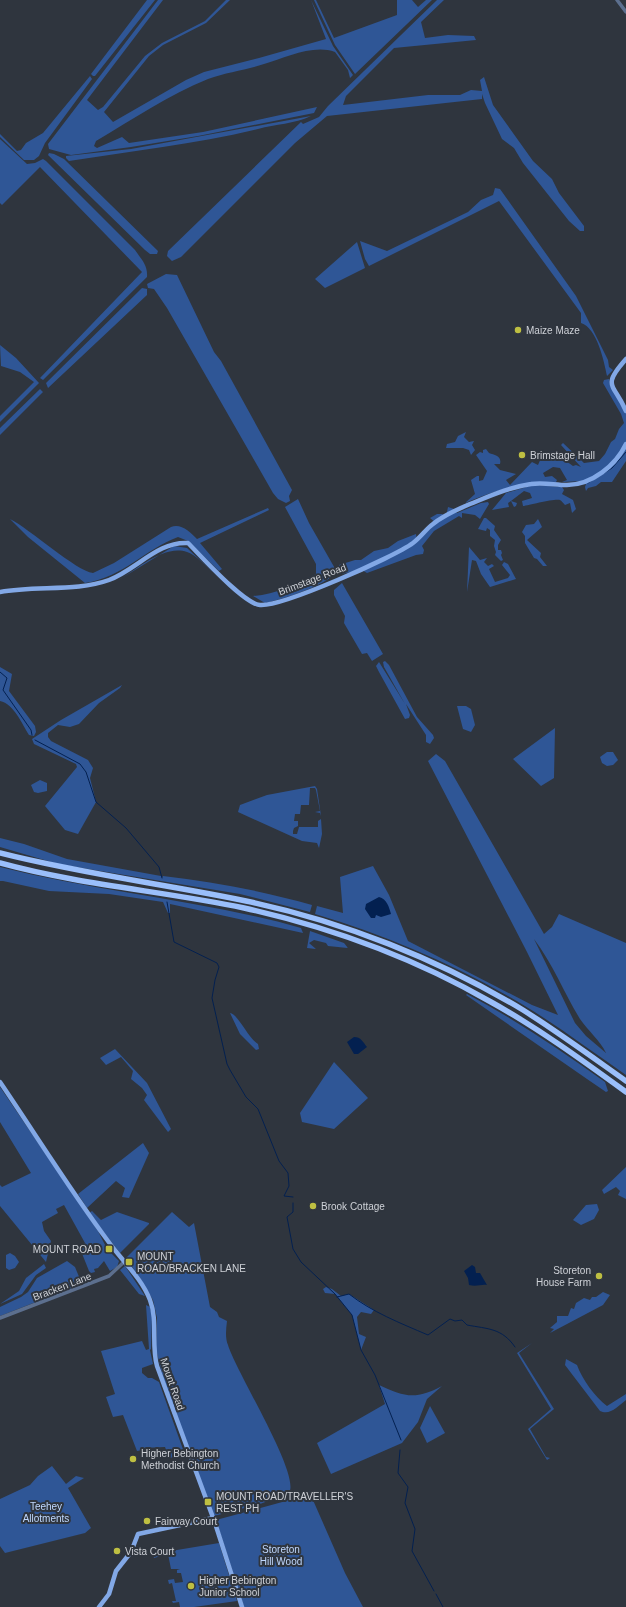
<svg xmlns="http://www.w3.org/2000/svg" width="626" height="1607" viewBox="0 0 626 1607" font-family="Arial,sans-serif">
	<style>
		.green { fill: #2f5696; fill-rule: evenodd }
		.water { fill: #032050 }
		.lines { fill: none; stroke-linecap: round; stroke-linejoin: round }
		.stream { stroke: #032050; stroke-width: 1 }
		.minor { stroke: #5c6f8e; stroke-width: 3.5 }
		.major { stroke: #82a8e6; stroke-width: 4.5 }
		.highway { stroke: #9abffb; stroke-width: 5.5 }
		.poi-dot { fill: #bebf42; stroke: #2f353e; stroke-width: 1.5 }
		.labels { text-anchor: middle; stroke-width: 4; stroke-linejoin: round; paint-order: stroke }
		.poi-label { font-size: 10px; fill: #ced1d7; stroke: #2f353e; text-anchor: start }
		.street-label { font-size: 10px; fill: #ced1d7; stroke: #2f353e }
		.park-label { font-size: 10px; fill: #bfd7fd; stroke: #2f353e }
	</style>
	<rect width="100%" height="100%" fill="#2f353e"/>
	<!-- green -->
	<path class="green" d="M147 0H155L95 76H93L91 74Z
		M158 0H163L87 100 98 110 103 107 145 56 162 43 205 21 226 0H230L206 23 163 45 149 56 104 112 113 122 186 80 204 72 259 58 326 39 311 0 333 46 353 75 350 78 348 70 335 52C313 44 285 58 264 64 246 70 227 72 208 79 169 95 133 119 96 141L94 146 97 148 122 137 129 143 203 132 317 107 314 113 198 136 131 147 71 155 49 149 48 144Z
		M314 0H316L334 38 397 15V0H412L418 7 426 0H432L355 74 335 45Z
		M437 0H444L421 22 425 38 448 35 474 36 476 40 394 48 346 96 343 105 428 95H460L471 90 482 91 480 80 484 77 493 105 533 161 552 179 559 193 584 226V231H580L569 221 523 163 514 148 502 139 485 103 482 94V99L327 116 295 143 181 257 172 261 167 256 168 251 301 122 303 124 319 117 328 106Z
		M90 76 92 79 45 143 39 156 34 160H24L0 137V134L17 151 21 150 26 143 43 133Z
		M311 116C294 124 276 124 258 129 196 144 132 151 69 161L66 158V156L131 149Z
		M0 139 27 164 35 163 43 159 46 161 135 250C141 259 148 265 147 277L43 380 40 378 142 272 40 167 2 205 0 203Z
		M49 153 54 154 64 159 158 251 157 254H150L145 250 48 155Z
		M495 188 500 189 576 296 608 360 609 367 613 370 607 376C604 361 597 328 581 323V313L499 201 369 266 365 259 360 241 387 251 468 212 481 200 493 195Z
		M357 242 365 268 325 288 315 279Z
		M166 274 177 275 214 352 221 361 292 490 289 496 290 501 286 503 278 499 273 493 167 308 154 289 148 288 147 284Z
		M142 288 147 289V295L48 388 46 383Z
		M0 345 16 358 39 383 0 422V416L34 382 20 372 1 366Z
		M609 379 611 387 626 410V461L612 482H601L596 486 588 488 586 491 585 487 586 484 583 481 562 482 567 480 560 468 553 467 543 473 545 477 552 476 557 480 556 482C522 481 497 490 465 503L475 494 471 480 477 476H479V481L483 480 487 471 476 455 480 452 483 453V450L486 449 489 453C495 455 502 456 500 464H494L500 470 516 474 506 480 510 485 532 462 538 465 541 458 553 451 557 455 559 452H561L566 461 573 466 576 465 581 467 561 445 563 443 584 463 599 461 605 454 611 442 615 439 619 429 624 423 621 414 603 383 604 380Z
		M40 389 43 392 0 435V428Z
		M466 432 464 437 469 442 474 441 472 445 475 450 471 455 469 450 463 448H446L447 444 455 442 458 436Z
		M533 485 562 487 564 490 562 494 573 500 576 509 572 513 570 503 565 505C563 503 562 501 560 500 556 498 529 505 523 506L522 501 532 498 530 493 524 491 511 501 517 503 516 506 514 507 511 501 508 503 509 507 492 510 506 493Z
		M298 499 309 523 337 572C324 586 284 599 265 603L253 596C275 595 296 584 316 574V564L285 507Z
		M481 503 488 502 489 504 480 519 475 515 462 513V518L459 516 434 531 422 546 424 550 423 554 416 555 367 573 362 570 341 574 339 565 355 560H361L374 551 388 548 398 541 416 534 417 541 436 523 430 518 437 514H442L446 517 448 507 454 509 457 513Z
		M268 508 269 510 267 511 200 543 222 569 219 571 188 541 178 537C145 549 124 577 85 583L28 537 10 519C30 529 76 571 93 573L114 563 171 527C181 523 190 532 197 539Z
		M484 518H486L495 526 494 530 501 540 498 545V550H501L502 553 501 555 503 560 501 561 495 555 496 552 494 546 495 540 490 536V530L487 528 486 531 478 529Z
		M538 519 542 527 527 540 541 553 540 557 547 566H543L537 559 534 558 525 543V536L522 532 526 525 534 524Z
		M174 546 187 548 214 573C206 567 197 555 187 552 164 544 136 570 117 581Z
		M469 547 480 560 487 558 484 562 488 566 492 564 494 566 489 569 495 582 508 578 510 575 502 565 504 562 508 564 516 579 490 587 481 574 476 561 472 560 467 592Z
		M342 583 383 654 372 661 367 653 362 654 344 623 345 616 334 595V590Z
		M385 661 389 665 417 717 433 735 434 738 430 744 426 742V735L406 704 410 715 409 718 405 719 379 672 376 666 379 662 405 704 384 667 383 662Z
		M0 667 12 674 9 691 35 726 36 732 34 736 29 735C22 724 14 704 0 701Z
		M122 685 120 688 99 703 79 724 70 727 58 725 48 733V737L51 741 88 760 93 768 90 778 96 802 78 834 65 830 45 806 77 767 76 764 34 744 32 739 61 720Z
		M457 706H466L471 709 475 725 471 732 463 729Z
		M555 728 554 778 541 786 513 759Z
		M607 752H613L618 760 613 765 607 766 602 763 600 757Z
		M436 754 445 761 544 934 552 927 559 914 626 943V1075C587 1048 549 1019 508 996 447 961 382 934 315 914L317 906 343 913 340 877 373 866 389 895 408 941 532 1005 558 1015 527 952 428 761ZM534 939C553 964 564 993 580 1019 588 1031 600 1040 606 1053L586 1036 575 1023Z
		M40 780 47 783V791L38 793 34 792 31 785Z
		M315 786 317 789 321 816 320 813 315 812 320 811 316 790 315 788H310L309 805H301L300 814H295L294 821H298V826L294 828 293 831V834H297L299 827H318V821L321 819 322 834 319 848 317 843 302 841 238 812 240 805 267 795Z
		M0 838 24 844 67 859 161 876 162 878 163 876C214 882 263 891 312 905L310 912 240 894 58 864 0 847Z
		M0 867C99 892 202 900 301 928L303 933 170 904V913H168L163 902 109 894 49 891 3 881H0Z
		M310 931 344 943 348 948 328 946 326 943 314 940 309 943 316 949 307 948Z
		M467 994C516 1020 561 1050 605 1082L608 1091 606 1092 587 1079 466 995Z
		M230 1013C238 1014 248 1038 258 1044L259 1049 256 1050 240 1034Z
		M115 1049 147 1083 171 1129 168 1132 144 1100 147 1095 142 1088 131 1079 133 1071 121 1057 106 1065 100 1058Z
		M334 1062 368 1098 334 1129 302 1122 300 1113Z
		M0 1087 98 1231 107 1249 119 1261 117 1267 110 1271 104 1261 98 1268 94 1269 95 1272 91 1273 89 1271 79 1246 85 1243 64 1205 56 1209 58 1213 42 1222 44 1231 51 1241 46 1262 0 1206V1185L2 1187 31 1173 0 1122Z
		M143 1143 149 1153 129 1198 122 1197 125 1188 116 1181 87 1208 78 1194Z
		M626 1167V1199L618 1195 620 1191 616 1187 604 1194 602 1190Z
		M597 1204 599 1210 594 1219 581 1225 573 1220 586 1205Z
		M92 1211 101 1220 117 1212 149 1223V1224L120 1253 89 1213Z
		M172 1212 189 1227 194 1223 210 1307 217 1312 219 1317 227 1321C226 1329 225 1338 228 1345 236 1372 301 1475 289 1493L260 1504 214 1516 163 1378 156 1349 157 1318 153 1300 140 1278 126 1258Z
		M10 1253 15 1256 19 1262 15 1268 9 1270 6 1268V1255Z
		M67 1261 75 1267 82 1284 0 1316V1307L21 1297 28 1292 37 1278Z
		M44 1264 46 1268 36 1275 22 1294 0 1304 19 1291 26 1278Z
		M125 1266 145 1296 139 1294 120 1270Z
		M326 1287 332 1289 341 1296 349 1294 374 1310 371 1314 361 1312 357 1317 359 1334 366 1337 361 1350 352 1315 335 1294 325 1293 323 1289Z
		M603 1292 610 1295 603 1305 550 1333 554 1329 550 1328 557 1322V1316H568L571 1308 574 1309 576 1303 584 1298 590 1300 592 1297H596Z
		M146 1305 150 1307 152 1316 151 1349 150 1350 153 1364 142 1368V1373L148 1378H152L159 1382 185 1455 169 1458 165 1447 143 1448V1450L137 1451 123 1415 113 1417 106 1397 115 1394 101 1351 142 1341 146 1350 149 1349Z
		M532 1343 519 1353 554 1409 530 1429 546 1457 550 1458 547 1460 528 1429 551 1409 517 1353Z
		M566 1359 577 1365C582 1379 595 1397 607 1406L626 1394V1400C618 1406 610 1416 600 1411L565 1365Z
		M379 1385C404 1397 416 1400 442 1386L427 1399 418 1422 402 1443 331 1474 317 1443 385 1404Z
		M430 1406 445 1433 427 1443 420 1428Z
		M52 1466 66 1484 76 1476 84 1478 68 1488 91 1528 85 1533 5 1553 0 1546V1499L30 1485 38 1476Z
		M309 1491 345 1573 363 1607H244L216 1520 286 1501Z
		M219 1543 237 1601 194 1607H180L179 1602 173 1603 172 1601H176L172 1583 169 1584 168 1580 174 1579 175 1583 183 1582 181 1573H177V1570L180 1569H171L168 1554 154 1558 153 1554Z"/>
	<!-- water -->
	<path class="water" d="M379 897C387 899 389 907 391 914L381 917 376 915 375 918H371L365 909 366 904Z
		M354 1037C361 1037 363 1042 367 1047L358 1054H354L347 1042Z
		M472 1265 475 1267 476 1273H480L487 1285C481 1284 477 1287 469 1285L468 1278 464 1271Z"/>
	<g class="lines">
		<!-- stream -->
		<path class="stream" d="M588 483 612 468 626 452
			M0 672 7 678 3 690 31 730 32 735
			M35 740 80 764 86 772 96 802 126 828 159 867 162 878
			M167 902 174 942 217 963 219 967 215 980 212 998 227 1064 230 1070 246 1097 258 1109 279 1161 288 1173 289 1186 284 1196 293 1197
			M293 1203V1212L287 1217 293 1249 301 1262 335 1294 352 1315 361 1350 375 1375 401 1440
			M337 1297 349 1294C372 1312 400 1323 428 1335L450 1319 455 1321 462 1320 467 1325C488 1329 502 1328 515 1347
			M400 1450 398 1473 408 1487 405 1503 415 1529 412 1551 434 1591
			M436 1594 443 1607"/>
		<!-- minor -->
		<path class="minor" d="M617 0 626 12
			M0 1318 109 1276 125 1261"/>
		<!-- major -->
		<path class="major" d="M626 359C601 387 614 383 626 411
			M0 592C35 585 76 592 109 580 136 570 158 541 188 543 201 556 244 604 260 605 282 607 394 557 413 543 421 537 426 529 433 524 444 515 458 509 470 504 490 496 510 487 531 484 543 482 555 485 567 485 592 485 616 465 626 444
			M0 1082C36 1135 70 1190 108 1241 122 1261 141 1277 150 1300 158 1321 151 1345 157 1366L215 1523 242 1607
			M99 1607 109 1594 116 1571 131 1552 138 1534 213 1518"/>
		<!-- highway -->
		<path class="highway" d="M0 853C82 874 164 884 246 901 342 921 438 959 523 1010 558 1032 592 1057 626 1081
			M0 863C80 885 163 891 244 908 330 927 414 958 491 1002 538 1028 582 1060 626 1092"/>
	</g>
	<!-- markers -->
	<g class="poi-dot">
		<circle cx="518" cy="330" r="4"/>
		<circle cx="522" cy="455" r="4"/>
		<circle cx="313" cy="1206" r="4"/>
		<rect x="105" y="1245" width="8" height="8" rx="2"/>
		<rect x="125" y="1258" width="8" height="8" rx="2"/>
		<circle cx="599" cy="1276" r="4"/>
		<circle cx="133" cy="1459" r="4"/>
		<rect x="204" y="1498" width="8" height="8" rx="2"/>
		<circle cx="147" cy="1521" r="4"/>
		<circle cx="117" cy="1551" r="4"/>
		<circle cx="191" cy="1586" r="4"/>
	</g>
	<g class="labels">
		<!-- poi labels -->
		<g class="poi-label">
			<text x="526" y="334">Maize Maze</text>
			<text x="530" y="459">Brimstage Hall</text>
			<text x="321" y="1210">Brook Cottage</text>
			<text x="101" y="1253" text-anchor="end">MOUNT ROAD</text>
			<text x="137" y="1260">MOUNT<tspan x="137" dy="12">ROAD/BRACKEN LANE</tspan></text>
			<text x="591" y="1274" text-anchor="end">Storeton<tspan x="591" dy="12">House Farm</tspan></text>
			<text x="141" y="1457">Higher Bebington<tspan x="141" dy="12">Methodist Church</tspan></text>
			<text x="216" y="1500">MOUNT ROAD/TRAVELLER'S<tspan x="216" dy="12">REST PH</tspan></text>
			<text x="155" y="1525">Fairway Court</text>
			<text x="125" y="1555">Vista Court</text>
			<text x="199" y="1584">Higher Bebington<tspan x="199" dy="12">Junior School</tspan></text>
		</g>
		<!-- street labels -->
		<g class="street-label">
			<text transform="translate(312 579) rotate(-21)" y="4">Brimstage Road</text>
			<text transform="translate(62 1286) rotate(-21)" y="4">Bracken Lane</text>
			<text transform="translate(173 1384) rotate(71)" y="4">Mount Road</text>
		</g>
		<!-- park labels -->
		<g class="park-label">
			<text x="46" y="1510">Teehey<tspan x="46" dy="12">Allotments</tspan></text>
			<text x="281" y="1553">Storeton<tspan x="281" dy="12">Hill Wood</tspan></text>
		</g>
	</g>
</svg>
